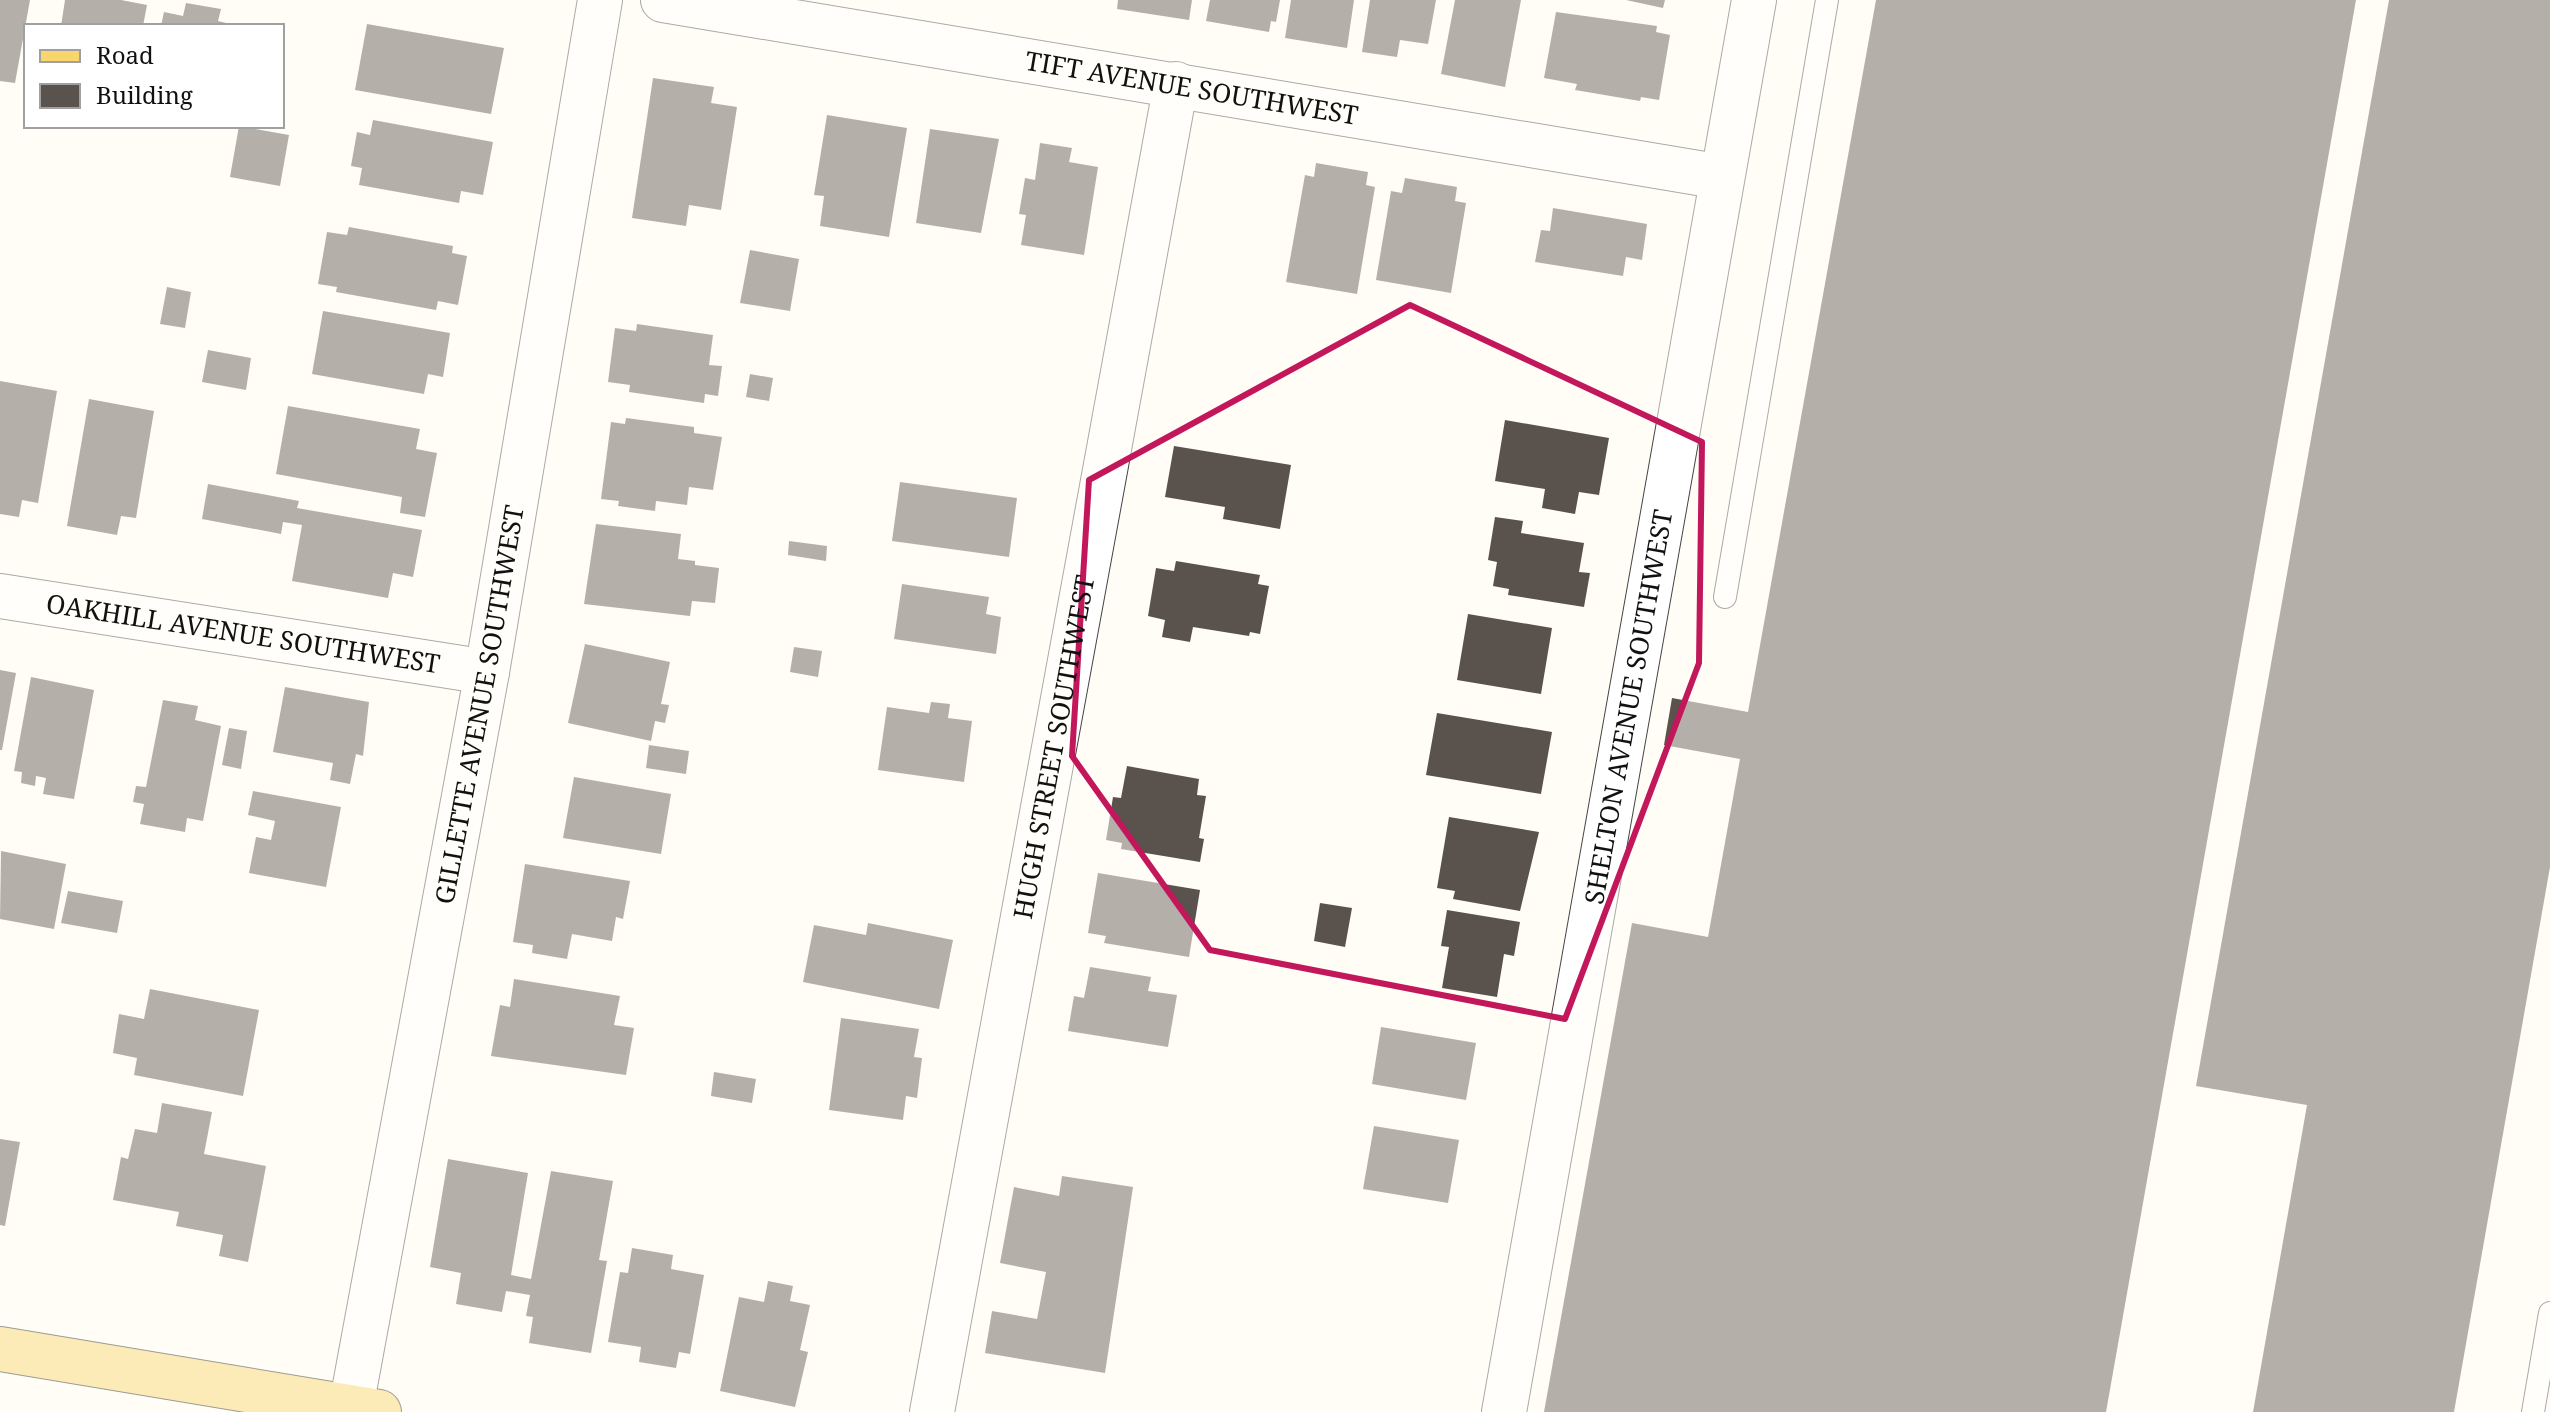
<svg xmlns="http://www.w3.org/2000/svg" width="2550" height="1412" viewBox="0 0 2550 1412" font-family="'Noto Serif',serif">
	<style>
		.building { fill: #5a524d }
		.lines { fill: none; stroke-linecap: round; stroke-linejoin: round }
		.lane-casing { stroke: #444; stroke-width: 24 }
		.street-casing { stroke: #444; stroke-width: 46 }
		.primary-casing { stroke: #222; stroke-width: 46 }
		.lane { stroke: #fff; stroke-width: 22 }
		.street { stroke: #fff; stroke-width: 44 }
		.primary { stroke: #f9d66b; stroke-width: 44 }
		.marked { fill: none; stroke: #c2185b; stroke-width: 6; stroke-linejoin: round }
		.labels { text-anchor: middle; stroke-width: 8; stroke-linejoin: round; paint-order: stroke }
		.street-label { font-size: 26px; fill: #111; stroke: #fff }
	</style>
	<rect width="100%" height="100%" fill="#fffdf5"/>
	<!-- building -->
	<path class="building" d="M0 0H30L15 83 0 81Z
		M65 0H121L147 5 143 26H61Z
		M1118 0H1192L1189 20 1117 9Z
		M1210 0H1280L1276 22 1271 21 1269 32 1206 21Z
		M1291 0H1354L1347 48 1285 38Z
		M1370 0H1436L1428 44 1400 40 1397 57 1362 52Z
		M1455 0H1521L1505 87 1441 74Z
		M1626 0H1665L1663 8Z
		M1876 0H2356L2106 1412H1544L1632 923 1708 937 1740 759 1664 745 1672 698 1748 712Z
		M2389 0H2550V867L2454 1412H2253L2307 1105 2196 1086Z
		M186 3 221 9 218 21 238 26H161L164 12 183 16Z
		M1556 12 1657 26 1656 32 1670 35 1659 100 1641 97 1640 101 1575 90 1577 84 1544 78Z
		M367 24 504 48 491 114 355 90Z
		M653 78 714 87 711 103 737 107 721 210 689 205 686 226 632 218Z
		M827 115 907 128 889 237 820 226 824 196 814 195Z
		M373 120 493 142 483 195 461 191 459 203 359 185 362 168 351 166 357 132 370 135Z
		M239 126 289 135 280 186 230 177Z
		M930 129 999 139 981 233 916 223Z
		M1040 143 1072 148 1069 162 1098 167 1084 255 1021 245 1026 215 1019 214 1025 178 1035 180Z
		M1316 163 1368 172 1366 185 1375 187 1357 294 1286 282 1305 175 1314 177Z
		M1405 178 1457 187 1455 201 1466 203 1451 293 1376 280 1391 191 1402 193Z
		M1553 208 1647 224 1642 260 1626 257 1623 276 1535 262 1541 230 1550 231Z
		M349 227 453 246 452 253 467 256 458 305 438 301 436 310 336 292 337 287 318 284 327 232 347 235Z
		M750 250 799 259 790 311 740 303Z
		M167 287 191 292 185 328 160 324Z
		M323 311 450 333 443 377 428 374 424 394 312 374Z
		M637 324 713 335 709 365 722 366 718 396 705 394 704 403 629 392 630 385 608 382 615 328 636 331Z
		M208 350 251 358 246 390 202 382Z
		M750 374 773 378 769 401 746 397Z
		M0 381 57 391 38 503 22 500 19 517 0 514Z
		M89 399 154 411 136 518 121 516 117 535 67 526Z
		M288 406 420 429 416 449 437 453 425 517 400 513 402 497 276 474Z
		M626 418 694 427V433L722 437 713 490 689 487 687 505 656 501 655 511 618 506 619 501 601 499 611 422 625 424Z
		M1505 420 1609 438 1599 495 1579 492 1575 514 1542 508 1545 489 1495 481Z
		M1174 446 1291 465 1280 529 1223 519 1225 507 1165 497Z
		M900 482 1017 498 1009 557 892 541Z
		M208 484 299 501 297 508 422 530 413 577 393 573 388 598 292 581 302 525 283 522 281 534 202 519Z
		M1495 517 1523 521 1521 533 1584 543 1579 572 1590 573 1584 607 1508 595 1509 589 1493 586 1497 562 1488 560Z
		M596 524 681 534 678 559 695 561V565L719 568 715 603 692 601 690 616 584 604Z
		M789 541 827 546 826 561 788 555Z
		M1176 561 1260 575 1258 584 1269 586 1260 634 1250 632 1249 636 1193 627 1190 642 1162 637 1165 620 1148 616 1156 568 1174 571Z
		M902 584 989 597 986 614 1001 617 996 654 894 639Z
		M1468 614 1552 628 1541 694 1457 680Z
		M585 644 670 662 661 704 669 705 665 723 655 721 651 741 568 723Z
		M794 647 822 651 818 677 790 672Z
		M0 670 16 673 2 750H0Z
		M31 677 94 690 74 799 43 794 46 778 36 776 35 786 21 783 22 772 14 771Z
		M285 687 369 702 363 756 356 754 350 784 330 780 333 763 273 752Z
		M163 700 198 706 195 720 221 726 203 821 187 818 185 832 140 824 144 804 133 802 136 786 146 787Z
		M931 702 950 704 948 718 972 721 964 782 878 770 887 707 929 713Z
		M1437 713 1552 732 1541 794 1426 775Z
		M229 728 247 731 241 769 222 765Z
		M649 745 689 751 686 774 646 768Z
		M1127 766 1199 779 1197 795 1206 796 1199 838 1204 839 1200 862 1121 849 1122 843 1106 840 1113 797 1121 798Z
		M574 777 671 794 661 854 563 838Z
		M253 791 341 807 326 887 249 873 256 837 271 840 275 821 248 815Z
		M1449 817 1539 832 1520 911 1453 899 1455 891 1437 888Z
		M1 851 66 864 54 929 0 919Z
		M525 864 630 881 623 919 616 917 612 941 572 934 567 959 532 953 533 945 513 942Z
		M1098 873 1200 890 1189 957 1104 943 1106 936 1088 933Z
		M68 891 123 901 117 933 61 923Z
		M1320 903 1352 908 1345 947 1314 941Z
		M1447 910 1520 922 1514 956 1504 954 1497 997 1442 988 1449 947 1441 946Z
		M868 923 953 940 939 1009 803 982 814 925 866 935Z
		M1090 967 1151 977 1148 991 1177 995 1168 1047 1068 1031 1074 996 1084 998Z
		M514 979 620 996 614 1025 634 1028 626 1075 491 1056 500 1005 510 1007Z
		M150 989 259 1010 243 1096 134 1075 137 1058 113 1053 119 1014 144 1019Z
		M841 1018 919 1029 914 1057 922 1058 917 1098 906 1096 903 1120 829 1110Z
		M1381 1027 1476 1043 1466 1100 1372 1084Z
		M714 1072 756 1079 752 1103 711 1096Z
		M162 1103 212 1112 204 1154 266 1166 248 1262 219 1256 223 1235 176 1226 179 1212 113 1200 121 1157 128 1159 135 1129 157 1133Z
		M1374 1126 1459 1140 1448 1203 1363 1189Z
		M0 1139 20 1142 5 1226 0 1225Z
		M448 1159 528 1173 511 1275 531 1279 551 1171 613 1181 599 1260 607 1261 591 1353 529 1343 533 1317 526 1316 530 1295 506 1291 502 1312 456 1304 461 1273 430 1267Z
		M1062 1176 1133 1187 1105 1373 985 1353 992 1311 1037 1319 1046 1272 1000 1263 1014 1187 1059 1196Z
		M632 1248 673 1255 671 1269 704 1275 690 1354 679 1352 676 1368 639 1362 641 1347 608 1342 620 1272 628 1273Z
		M768 1281 793 1286 790 1301 810 1305 800 1350 808 1352 795 1407 720 1391 739 1297 764 1302Z"/>
	<g class="lines">
		<!-- lane casing -->
		<g class="lane-casing">
			<path id="lane" d="M1725 597 1827 0
				M2533 1412 2550 1313"/>
		</g>
		<!-- street casing -->
		<g class="street-casing">
			<g id="street">
				<path id="s1" d="M663 0 1722 177"/>
				<path id="s2" d="M0 596 487 672"/>
				<path id="s3" d="M351 1407 487 672 600 0"/>
				<path id="s4" d="M932 1412 1176 84"/>
				<path id="s5" d="M1504 1412 1754 0"/>
			</g>
		</g>
		<!-- primary casing -->
		<g class="primary-casing">
			<path id="primary" d="M0 1349 379 1412"/>
		</g>
		<!-- lane -->
		<use href="#lane" class="lane"/>
		<!-- street -->
		<use href="#street" class="street"/>
		<!-- primary -->
		<use href="#primary" class="primary"/>
	</g>
	<!-- marked area -->
	<path d="M0 0H2550V1412H0ZM1410 305 1702 442 1699 663 1565 1019 1210 950 1072 756 1089 480Z" fill="#fffdf5" fill-opacity=".55" fill-rule="evenodd"/>
	<path class="marked" d="M1410 305 1702 442 1699 663 1565 1019 1210 950 1072 756 1089 480Z"/>
	<g class="labels">
		<!-- street labels -->
		<g class="street-label">
			<text dy="9" stroke="none"><textPath href="#s1" startOffset="536">TIFT AVENUE SOUTHWEST</textPath></text>
			<text dy="9" stroke="none"><textPath href="#s2" startOffset="246">OAKHILL AVENUE SOUTHWEST</textPath></text>
			<text dy="9" stroke="none"><textPath href="#s3" startOffset="714">GILLETTE AVENUE SOUTHWEST</textPath></text>
			<text dy="9" stroke="none"><textPath href="#s5" startOffset="716">SHELTON AVENUE SOUTHWEST</textPath></text>
			<text dy="9" stroke="none"><textPath href="#s4" startOffset="676">HUGH STREET SOUTHWEST</textPath></text>
		</g>
	</g>
	<!-- legend -->
	<rect x="24" y="24" width="260" height="104" fill="#ffffff" stroke="#a0a0a0" stroke-width="2"/>
	<rect x="40" y="50" width="40" height="12" fill="#f9d66b" stroke="#a0a0a0" stroke-width="2"/>
	<text x="96" y="64" font-size="24" fill="#111111">Road</text>
	<rect x="40" y="84" width="40" height="24" fill="#5a524d" stroke="#a0a0a0" stroke-width="2"/>
	<text x="96" y="104" font-size="24" fill="#111111">Building</text>
</svg>
